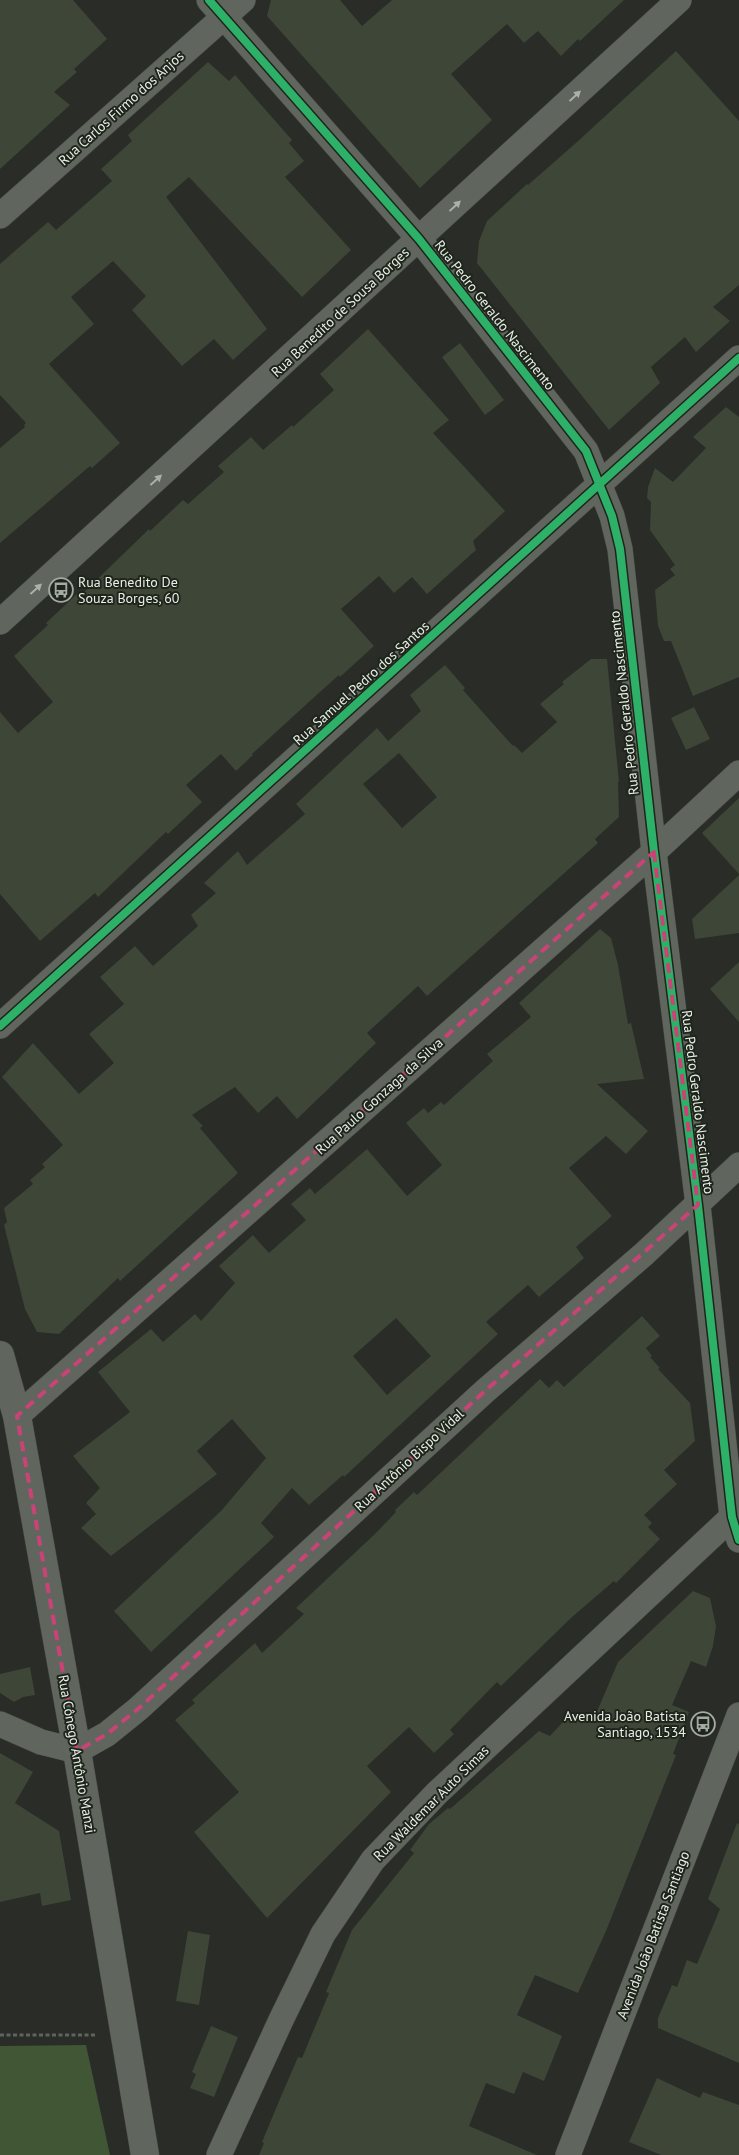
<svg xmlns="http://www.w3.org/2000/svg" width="739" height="2155" viewBox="0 0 739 2155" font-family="'PT Sans',sans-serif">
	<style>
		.green { fill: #415634 }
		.building { fill: #3e4637; fill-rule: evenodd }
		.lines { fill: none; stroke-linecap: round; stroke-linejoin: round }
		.minor-casing { stroke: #444643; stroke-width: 26 }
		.tertiary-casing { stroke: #444643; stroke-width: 29 }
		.path { stroke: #5f635d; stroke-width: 3; stroke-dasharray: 4 2.5; stroke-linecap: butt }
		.minor { stroke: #60665d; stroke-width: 25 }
		.tertiary { stroke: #60665d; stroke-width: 28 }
		.cycleway-casing { stroke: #1e251b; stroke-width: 11 }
		.cycleway { stroke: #2db169; stroke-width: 8 }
		.oneway { fill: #abb1a9 }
		.marked { fill: none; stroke: #ca4377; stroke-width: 4; stroke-dasharray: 10 6; stroke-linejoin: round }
		.labels { text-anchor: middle; stroke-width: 4; stroke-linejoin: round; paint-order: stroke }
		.street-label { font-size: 14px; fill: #e9eee7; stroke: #1e251b }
		.poi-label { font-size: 14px; fill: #e9eee7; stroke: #1e251b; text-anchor: start }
	</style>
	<rect width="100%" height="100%" fill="#292c27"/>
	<!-- green -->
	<path class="green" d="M86 2045 110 2155H0V2046Z"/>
	<!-- building -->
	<path class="building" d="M0 0H73L107 39 74 69 77 72 54 92 70 105 0 169Z
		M271 0H340L362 26 392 0H624L580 41 578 39 561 56 538 31 524 43 507 24 451 74 492 120 420 188 267 16Z
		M676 51 739 121V285L713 307 730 321 696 352 685 337 651 367 660 383 609 430 477 263 479 241 487 221 527 184 528 185 577 142Z
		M208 62 229 81 235 75 292 140 289 143 304 161 285 177 351 250 302 297 189 177 166 197 267 329 233 360 214 339 182 366 132 310 146 296 113 261 71 297 94 324 49 364 120 443 92 468 90 466 0 543V448L25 427 24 425 26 423 0 395V264L48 222 56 230 112 181 101 169 132 141 128 135Z
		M368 329 449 420 433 433 505 511 473 541 476 550 427 594 412 577 394 593 379 576 341 609 374 646 340 677 339 675 321 691 252 754 253 755 236 771 221 754 186 785 202 802 168 834 166 832 98 897 95 893 40 941 0 894V712L18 733 53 702 14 656 48 625 46 623 79 592 81 595 149 529 150 531 183 500 188 504 224 472 218 466 251 437 263 450 292 425 293 427 334 390 320 374Z
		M460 343 504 400 485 415 442 357Z
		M726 407 739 417V677L693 696 671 641H664L658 626 655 590 675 575 670 569 675 565 650 530 651 502 647 498 648 487 655 468 673 482 706 448 693 437Z
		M591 659H607L619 782H618L619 817 595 839 598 843 427 996 418 986 367 1033 376 1043 297 1119 277 1096 258 1113 235 1087 192 1115 203 1126 200 1128 238 1173 120 1281 118 1278 59 1334 37 1332 25 1309 4 1225 7 1222 4 1208 33 1184 30 1180 45 1167 42 1164 63 1145 2 1077 33 1043 79 1094 114 1063 89 1034 124 1004 100 977 135 946 153 966 198 926 191 915 216 893 204 883 238 851 247 865 305 814 296 804 377 728 388 741 421 711 410 695 445 665 465 688 463 690 513 746 514 745 522 753 557 722 540 704 564 684 562 682ZM399 753 437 797 402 828 363 784Z
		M694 707 710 739 686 750 671 718Z
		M739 798V874L702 833Z
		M739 875V933L695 939 692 919Z
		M600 929 611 938 618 965 628 1024 631 1023 644 1079 597 1084 648 1131 626 1154 606 1136 569 1168 612 1216 576 1247 584 1258 539 1297 528 1285 486 1322 498 1334 344 1477 343 1475 309 1505 292 1488 261 1523 274 1537 151 1652 114 1611 221 1511 266 1458 232 1419 197 1451 217 1474 111 1556 81 1528 96 1514 86 1503 100 1488 73 1456 130 1412 98 1372 151 1329 163 1342 195 1314 201 1321 235 1283 219 1266 253 1235 269 1253 306 1220 291 1204 310 1188 315 1194 367 1149 407 1196 442 1165 406 1123 424 1108 428 1113 441 1102 444 1105 493 1061 487 1054 531 1017 519 1003ZM396 1318 431 1356 387 1395 353 1356Z
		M739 962V1022L710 989Z
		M642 1316 660 1336 646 1348 652 1356 650 1357 660 1368 658 1369 690 1403 695 1441 664 1470 677 1484 644 1515 652 1523 648 1527 660 1539 616 1583 614 1581 572 1617 501 1686 497 1682 450 1730 454 1734 434 1753 409 1727 367 1766 391 1792 267 1918 194 1832 239 1792 175 1720 195 1703 192 1700 255 1643 262 1653 304 1614 296 1608 377 1532 396 1512 395 1510 414 1492 417 1495 540 1379 549 1388 557 1380 564 1387Z
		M693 1591 710 1598 716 1626 713 1646 706 1667 691 1661 672 1705 689 1712 673 1754 676 1755 606 1931 578 1993 535 1975 517 2015 562 2036 544 2081 523 2072 514 2094 486 2083 469 2126 537 2155H259L264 2143 262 2142 282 2094 298 2057 302 2058 329 1993 326 1992 352 1930 414 1853 410 1850 429 1824 448 1808 450 1809 539 1731 550 1736 572 1712 593 1721 618 1662Z
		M30 1667 35 1695 23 1697 14 1702 0 1693V1674Z
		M0 1753 33 1772 15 1803 59 1831 71 1900 42 1906 40 1893 0 1902Z
		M737 1823 739 1824V2063L658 2028V2018L672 1985 677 1987 687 1960 697 1964 720 1909 708 1899Z
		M188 1931 210 1935 199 2005 176 2001Z
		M211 2026 238 2037 214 2097 190 2088 196 2074 192 2072Z
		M657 2078 700 2098 703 2092 739 2105V2155H661L629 2142Z"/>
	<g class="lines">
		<!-- minor casing -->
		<g class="minor-casing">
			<path id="minor" d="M209 0 419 239 586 451 612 516 620 549 654 852 698 1205 732 1517 739 1540
				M0 216 243 0
				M0 622 679 0
				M0 1026 739 358
				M17 1416 654 852 739 773
				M0 1724 41 1742 77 1751 107 1734 138 1709 485 1391 644 1254 739 1165
				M219 2155 281 2020 323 1934 373 1860 437 1793 732 1517
				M568 2155 739 1715"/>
		</g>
		<!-- tertiary casing -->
		<g class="tertiary-casing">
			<path id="tertiary" d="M0 1355 17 1416 77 1751 145 2155"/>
		</g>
		<!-- path -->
		<path class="path" d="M0 2035H95"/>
		<!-- minor -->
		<use href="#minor" class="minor"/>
		<!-- tertiary -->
		<use href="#tertiary" class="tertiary"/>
		<!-- cycleway casing -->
		<g class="cycleway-casing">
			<path id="cycleway" d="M209 0 419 239 586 451 612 516 620 549 654 852 698 1205 732 1517 739 1540
				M0 1026 739 358"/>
		</g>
		<!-- cycleway -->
		<use href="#cycleway" class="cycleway"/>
	</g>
	<!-- one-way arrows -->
	<defs><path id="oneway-solid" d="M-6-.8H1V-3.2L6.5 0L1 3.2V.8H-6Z" transform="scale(1.25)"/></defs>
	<g class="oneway">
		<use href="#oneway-solid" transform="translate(575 96) rotate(-43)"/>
		<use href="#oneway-solid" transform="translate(455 206) rotate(-43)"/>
		<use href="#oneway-solid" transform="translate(156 480) rotate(-42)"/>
		<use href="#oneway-solid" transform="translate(36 589) rotate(-42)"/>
	</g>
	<!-- marked area -->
	<path class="marked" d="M654 852 698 1205 485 1391 138 1709 107 1734 77 1751 17 1416Z"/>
	<!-- icons -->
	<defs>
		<g id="bus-ring" transform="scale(1.25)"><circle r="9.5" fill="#1e251b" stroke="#a6aaa4" stroke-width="1.5"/><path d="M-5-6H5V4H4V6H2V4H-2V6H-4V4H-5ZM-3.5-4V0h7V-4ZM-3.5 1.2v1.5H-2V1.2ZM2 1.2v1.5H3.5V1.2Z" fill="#a6aaa4"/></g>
	</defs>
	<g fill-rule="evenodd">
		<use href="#bus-ring" x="61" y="590"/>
		<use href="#bus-ring" x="703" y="1724"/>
	</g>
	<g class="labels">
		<!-- street labels -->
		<g class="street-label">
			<text transform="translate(121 108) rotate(-42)" y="5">Rua Carlos Firmo dos Anjos</text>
			<text transform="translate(340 312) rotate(-43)" y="5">Rua Benedito de Sousa Borges</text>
			<text transform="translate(495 315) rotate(52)" y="5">Rua Pedro Geraldo Nascimento</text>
			<text transform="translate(361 683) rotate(-42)" y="5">Rua Samuel Pedro dos Santos</text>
			<text transform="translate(624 703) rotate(-96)" y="5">Rua Pedro Geraldo Nascimento</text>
			<text transform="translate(379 1096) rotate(-42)" y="5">Rua Paulo Gonzaga da Silva</text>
			<text transform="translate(698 1102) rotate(83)" y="5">Rua Pedro Geraldo Nascimento</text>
			<text transform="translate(409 1460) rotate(-43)" y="5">Rua Antônio Bispo Vidal</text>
			<text transform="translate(77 1754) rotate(80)" y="5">Rua Cônego Antônio Manzi</text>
			<text transform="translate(431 1803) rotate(-45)" y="5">Rua Waldemar Auto Simas</text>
			<text transform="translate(653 1935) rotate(-69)" y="5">Avenida João Batista Santiago</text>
		</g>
		<!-- poi labels -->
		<g class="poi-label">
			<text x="78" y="587">Rua Benedito De<tspan x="78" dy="16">Souza Borges, 60</tspan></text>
			<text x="686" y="1721" text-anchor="end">Avenida João Batista<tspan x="686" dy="16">Santiago, 1534</tspan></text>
		</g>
	</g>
</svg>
